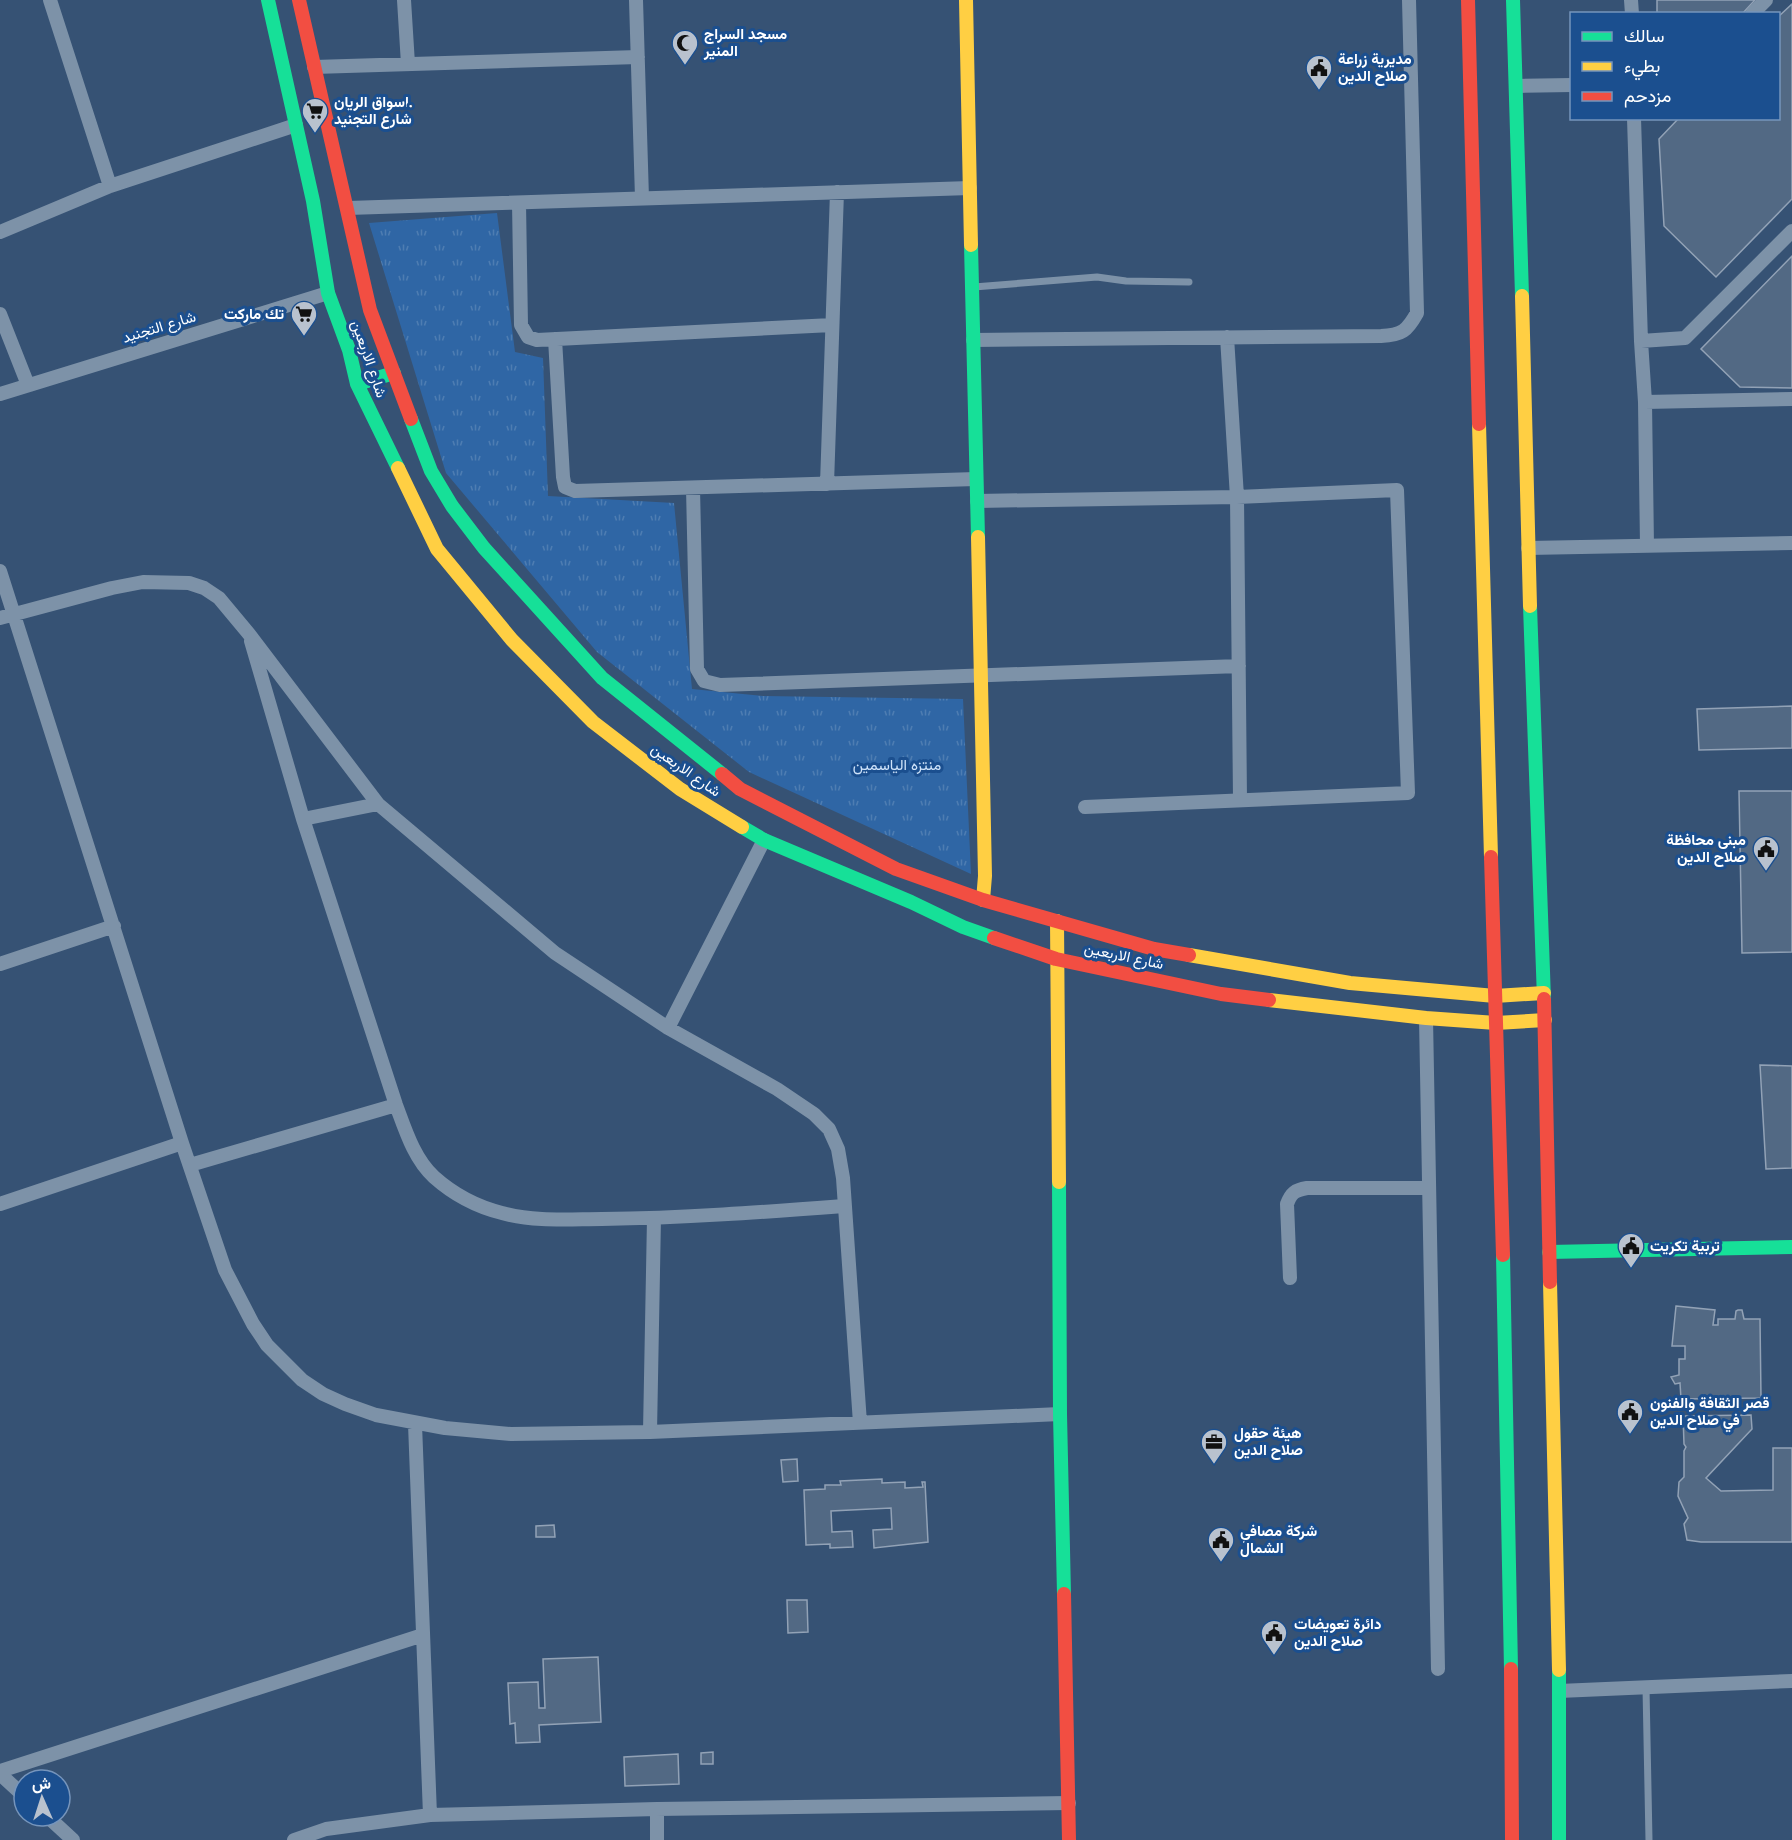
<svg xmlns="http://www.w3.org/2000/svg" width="1792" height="1840" viewBox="0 0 1792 1840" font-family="'Varela Round',Vazirmatn,sans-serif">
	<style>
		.grass { fill: url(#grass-tufts) }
		.building { fill: #526984; stroke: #92a2b6; stroke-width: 1.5 }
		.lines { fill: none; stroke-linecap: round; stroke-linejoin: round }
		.lane { stroke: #7d92a8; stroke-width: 7 }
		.street { stroke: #7d92a8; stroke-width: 14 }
		.fast { stroke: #16e098; stroke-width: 14 }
		.slow { stroke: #ffcf43; stroke-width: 14 }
		.jam { stroke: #f24e42; stroke-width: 14 }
		.labels { text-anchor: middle; stroke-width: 6; stroke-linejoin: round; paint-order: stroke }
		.poi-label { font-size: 15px; font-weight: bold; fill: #fff; stroke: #1b4f8f; text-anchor: start }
		.street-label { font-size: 15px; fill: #fff; stroke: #1b4f8f }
		.park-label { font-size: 15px; fill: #cfe3fa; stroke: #1b4f8f }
	</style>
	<defs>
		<pattern id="grass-tufts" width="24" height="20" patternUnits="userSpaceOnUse" patternTransform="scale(1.5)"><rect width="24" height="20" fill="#2f66a5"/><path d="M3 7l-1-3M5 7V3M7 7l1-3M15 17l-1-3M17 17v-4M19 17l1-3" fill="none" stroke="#4e7db2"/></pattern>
	</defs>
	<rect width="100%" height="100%" fill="#365274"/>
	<!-- grass -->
	<path class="grass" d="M497 213 515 352 543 358 548 496 674 503 692 689 763 696 963 699 971 874 749 772 597 652 446 473 369 223Z"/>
	<!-- building -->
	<path class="building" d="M1657 0H1755L1742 14H1657Z
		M1792 4V199L1716 277 1664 226 1659 139 1679 118H1778V17Z
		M1792 256V388L1740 387 1701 349Z
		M1792 706V748L1699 750 1697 709Z
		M1739 791H1792V952L1742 953Z
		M1760 1065 1792 1066V1168L1766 1169Z
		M1676 1306 1715 1310 1713 1325H1718V1319H1735L1736 1311 1738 1310H1742L1744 1319H1760L1761 1398 1681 1399 1680 1383 1675 1384 1671 1377 1679 1375V1359H1685V1346H1672Z
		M1751 1415 1752 1429 1706 1478 1721 1491 1773 1490V1448H1792V1542H1701L1687 1540 1684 1524 1688 1518 1678 1496 1679 1482 1684 1477V1451L1686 1447 1684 1444 1683 1416Z
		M797 1459 798 1481 783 1482 781 1460Z
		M882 1479V1483L905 1482V1488L923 1487 922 1482H925L928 1542 874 1548 873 1530 892 1529 891 1508 831 1511 832 1532 852 1531 853 1547 830 1548V1544L806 1545 804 1490 825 1489V1485H841L840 1481Z
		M554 1525 555 1537H536V1526Z
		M787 1600H807L808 1632 788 1633Z
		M598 1657 601 1722 539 1725 540 1742 516 1743 515 1723 510 1724 508 1683 538 1682 539 1708H545L543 1659Z
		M713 1752V1764H701V1753Z
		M678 1754 679 1784 625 1786 624 1757Z"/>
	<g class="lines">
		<!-- lane -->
		<path class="lane" d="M974 287 1097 277 1126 281 1189 282
			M1646 1688 1649 1840"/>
		<!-- street -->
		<path class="street" d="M50 0 110 186
			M404 0 408 64
			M636 0 642 198
			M1631 0 1632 14
			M1752 14 1766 0
			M314 67 638 57
			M1517 86 1572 85
			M1634 118 1641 341 1645 402 1792 399
			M519 203 521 325 528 337 537 340 832 325
			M348 208 970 188
			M0 232 110 186 296 125
			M0 314 28 385
			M1227 337 1237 497 1240 799
			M555 339 563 477 565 487 575 491 976 479
			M973 340 1381 336C1402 335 1407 331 1417 313L1409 0
			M1641 341 1685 338 1792 231
			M0 394 328 293
			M1645 402 1647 546
			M827 484 837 192
			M693 488 697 669 704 681 720 685 1239 666
			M977 501 1237 497 1397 490 1408 793 1085 807
			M1528 548 1792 543
			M0 571 182 1143 225 1270 253 1324 267 1345 302 1380 323 1394 345 1404 376 1415 445 1428 511 1434 650 1432 1060 1414
			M0 618 112 588 143 582 189 583 204 588 219 598 249 634 378 804 555 953 668 1028 777 1089 814 1114 829 1129 838 1149 843 1178 860 1423
			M251 641 303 819 396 1105C405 1129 414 1159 434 1177 453 1194 478 1207 502 1213 534 1222 570 1219 602 1219 683 1218 764 1212 844 1206
			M303 819 378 804
			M0 964 114 926
			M1426 1018 1438 1669
			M668 1028 764 840
			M190 1165 396 1105
			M0 1204 182 1143
			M1290 1278 1287 1204C1291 1193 1295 1190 1307 1188H1429
			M415 1424 430 1815
			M650 1432 654 1218
			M1559 1691 1792 1681
			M0 1771 423 1635
			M0 1774 24 1796
			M657 1809V1840
			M47 1816 73 1840
			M294 1840 326 1829 430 1815 657 1809 1069 1803"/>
		<!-- fast -->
		<path class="fast" d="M268 0 313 201 328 293 349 350 357 384 398 468
			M1513 0 1522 296
			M971 245 978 537
			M357 384 394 373
			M411 419 431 471 452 506 484 548 602 678 722 774
			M1530 606 1544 999
			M742 827 764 840 911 902 963 927 994 938
			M1059 1182 1060 1414 1064 1594
			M1549 1252 1792 1247
			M1503 1255 1511 1669
			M1559 1670V1840"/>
		<!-- slow -->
		<path class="slow" d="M966 0 971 245
			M1522 296 1530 606
			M1479 424 1491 857
			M398 468 437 549 512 640 593 722 680 789 742 827
			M978 537 985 876 983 900
			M1057 921 1059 1182
			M1189 955 1350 983 1495 996 1544 993
			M1269 1000 1426 1018 1496 1023 1545 1020
			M1550 1282 1559 1670"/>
		<!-- jam -->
		<path class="jam" d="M299 0 370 310 411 419
			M1468 0 1479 424
			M722 774 740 789 896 869 983 900 1154 949 1189 955
			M1491 857 1503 1255
			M994 938 1056 959 1221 994 1269 1000
			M1544 999 1550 1282
			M1064 1594 1069 1840
			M1511 1669 1512 1840"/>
	</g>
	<!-- icons -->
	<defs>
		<g id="mosque-pin" transform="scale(1.35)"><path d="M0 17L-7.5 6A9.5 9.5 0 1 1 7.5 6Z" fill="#b9c2ce" stroke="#1b4f8f"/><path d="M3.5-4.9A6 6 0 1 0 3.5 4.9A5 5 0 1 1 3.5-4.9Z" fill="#111"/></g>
		<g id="civic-pin" transform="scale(1.35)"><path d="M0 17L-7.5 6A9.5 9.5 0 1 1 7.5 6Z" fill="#b9c2ce" stroke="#1b4f8f"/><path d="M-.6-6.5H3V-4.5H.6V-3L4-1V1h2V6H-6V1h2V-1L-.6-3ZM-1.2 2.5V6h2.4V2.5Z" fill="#111"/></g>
		<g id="supermarket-pin" transform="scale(1.35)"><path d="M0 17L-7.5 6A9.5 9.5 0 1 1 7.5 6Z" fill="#b9c2ce" stroke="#1b4f8f"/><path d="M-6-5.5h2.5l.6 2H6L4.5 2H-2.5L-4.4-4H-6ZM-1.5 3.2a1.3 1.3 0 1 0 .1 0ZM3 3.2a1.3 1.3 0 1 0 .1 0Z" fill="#111"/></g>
		<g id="office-pin" transform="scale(1.35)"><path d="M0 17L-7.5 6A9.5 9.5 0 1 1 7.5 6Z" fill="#b9c2ce" stroke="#1b4f8f"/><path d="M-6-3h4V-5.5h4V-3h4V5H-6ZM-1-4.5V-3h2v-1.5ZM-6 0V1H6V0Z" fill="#111"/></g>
	</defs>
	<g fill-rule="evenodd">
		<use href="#mosque-pin" x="685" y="43"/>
		<use href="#civic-pin" x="1319" y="68"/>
		<use href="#supermarket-pin" x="315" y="111"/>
		<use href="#supermarket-pin" x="304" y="314"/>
		<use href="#civic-pin" x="1766" y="849"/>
		<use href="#civic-pin" x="1631" y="1246"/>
		<use href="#civic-pin" x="1630" y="1412"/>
		<use href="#office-pin" x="1214" y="1442"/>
		<use href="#civic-pin" x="1221" y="1540"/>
		<use href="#civic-pin" x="1274" y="1633"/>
	</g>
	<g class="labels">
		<!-- poi labels -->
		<g class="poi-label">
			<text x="704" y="39">مسجد السراج<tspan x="704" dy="17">المنير</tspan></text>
			<text x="1338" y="64">مديرية زراعة<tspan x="1338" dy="17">صلاح الدين</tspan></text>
			<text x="334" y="107">اسواق الريان.<tspan x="334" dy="17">شارع التجنيد</tspan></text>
			<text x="284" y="319" text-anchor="end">تك ماركت</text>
			<text x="1746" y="845" text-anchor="end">مبنى محافظة<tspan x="1746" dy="17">صلاح الدين</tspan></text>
			<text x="1650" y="1251">تربية تكريت</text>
			<text x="1650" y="1408">قصر الثقافة والفنون<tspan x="1650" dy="17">في صلاح الدين</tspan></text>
			<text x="1234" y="1438">هيئة حقول<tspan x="1234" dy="17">صلاح الدين</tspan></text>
			<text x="1240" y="1536">شركة مصافي<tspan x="1240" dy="17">الشمال</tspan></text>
			<text x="1294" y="1629">دائرة تعويضات<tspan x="1294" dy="17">صلاح الدين</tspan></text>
		</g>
		<!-- street labels -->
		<g class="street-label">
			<text transform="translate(159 327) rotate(-17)" y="5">شارع التجنيد</text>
			<text transform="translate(369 359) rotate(71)" y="5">شارع الاربعين</text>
			<text transform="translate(686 770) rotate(35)" y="5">شارع الاربعين</text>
			<text transform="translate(1124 956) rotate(12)" y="5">شارع الاربعين</text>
		</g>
		<!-- park labels -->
		<g class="park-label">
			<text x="897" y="770">منتزه الياسمين</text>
		</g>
	</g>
	<!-- legend -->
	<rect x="1570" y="12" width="210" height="108" fill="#1b4f8f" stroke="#7695bc" stroke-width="1.5"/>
	<rect x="1582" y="32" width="30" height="9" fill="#16e098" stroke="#7695bc" stroke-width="1.5"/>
	<text x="1624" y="42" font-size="18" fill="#ffffff">سالك</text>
	<rect x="1582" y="62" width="30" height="9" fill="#ffcf43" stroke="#7695bc" stroke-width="1.5"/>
	<text x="1624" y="72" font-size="18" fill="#ffffff">بطيء</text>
	<rect x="1582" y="92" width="30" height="9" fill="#f24e42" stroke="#7695bc" stroke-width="1.5"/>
	<text x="1624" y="102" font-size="18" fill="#ffffff">مزدحم</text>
	<!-- north arrow -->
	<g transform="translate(42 1798) rotate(357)"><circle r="28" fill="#1b4f8f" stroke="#7695bc" stroke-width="1.5"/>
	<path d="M0-4.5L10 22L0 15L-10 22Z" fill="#b9c2ce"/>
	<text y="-9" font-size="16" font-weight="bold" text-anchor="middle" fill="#ffffff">ش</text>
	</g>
</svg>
